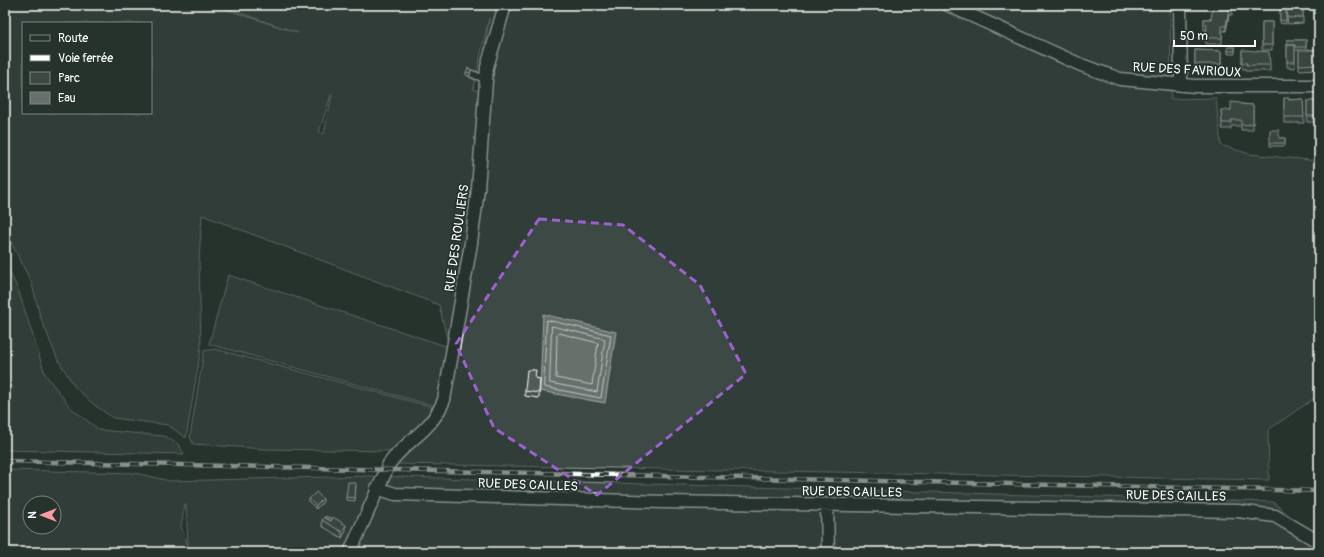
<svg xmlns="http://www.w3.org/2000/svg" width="1324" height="557" viewBox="0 0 1324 557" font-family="Pangolin,sans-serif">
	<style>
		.green { fill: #3e4944; stroke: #9ea4a2; fill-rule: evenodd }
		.water { fill: #67706c; stroke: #a4a9a7 }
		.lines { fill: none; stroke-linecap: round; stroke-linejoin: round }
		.shore { stroke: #c2c6c4; stroke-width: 1 }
		.lane-casing { stroke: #fff; stroke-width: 9 }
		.street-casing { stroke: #fff; stroke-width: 15 }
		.lane { stroke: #26332d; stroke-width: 6 }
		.street { stroke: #26332d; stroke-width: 12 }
		.rail-casing { stroke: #fff; stroke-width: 4.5 }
		.rail { stroke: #26332d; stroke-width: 3; stroke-dasharray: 9; stroke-linecap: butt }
		.wall { fill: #464f4b; stroke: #fff }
		.shaded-wall { fill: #39403d; stroke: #fff }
		.building { fill: #515c57; stroke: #fff }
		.marked { fill: none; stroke: #9c61cf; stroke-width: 3; stroke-dasharray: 8 5; stroke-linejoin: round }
		.labels { text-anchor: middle; stroke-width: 3.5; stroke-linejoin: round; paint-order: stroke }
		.street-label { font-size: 13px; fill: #fff; stroke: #26332d }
	</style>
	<rect width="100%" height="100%" fill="#26332d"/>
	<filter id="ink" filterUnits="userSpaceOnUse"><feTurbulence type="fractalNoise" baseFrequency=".025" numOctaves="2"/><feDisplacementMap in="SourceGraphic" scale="8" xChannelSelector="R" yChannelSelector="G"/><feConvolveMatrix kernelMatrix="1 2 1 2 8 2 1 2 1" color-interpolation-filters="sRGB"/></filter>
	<g filter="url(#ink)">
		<!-- green -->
		<path class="green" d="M5 5H212L298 33 218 5H1170L1171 99 1216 98 1221 145 1249 154 1319 161V395L1268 430 1269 480 396 464 435 406 209 344 228 275 449 347 439 305 202 215 199 260 201 348 186 438 168 425 113 418 93 404 75 387 57 358 40 316 32 284 5 230ZM489 18 479 91H478L473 89ZM23 23H151V113H23ZM331 95H332L324 134 319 132Z
			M5 262 19 292 45 374 70 407 99 430 164 436 178 444 184 454 5 450Z
			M215 349 432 407 424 422 393 451 265 449 193 444 190 437 204 351Z
			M5 470 135 473 170 481 369 476 1273 502 1319 540V552H5ZM30 503H54V527H30ZM185 504H186L188 546 181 527Z"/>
		<!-- water -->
		<path class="water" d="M543 314 616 332 605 403 540 391Z"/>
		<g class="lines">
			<!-- shore -->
			<path class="shore" d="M547 320 611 335 601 398 544 387Z
				M552 326 605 339 597 392 550 383Z
				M559 333 598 343 592 385 556 378 557 335Z"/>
			<!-- lane casing -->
			<g class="lane-casing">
				<path id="lane" d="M472 74 485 79"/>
			</g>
			<!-- street casing -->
			<g class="street-casing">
				<path id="street" d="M948 5 1081 65 1120 79 1195 86H1319
					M1180 5 1181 85
					M377 488 395 494 664 502 1238 511 1275 516 1319 542
					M827 505 828 552
					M350 552 389 464C408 438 430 433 444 400L471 243 478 189 487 67 505 5"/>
			</g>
			<!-- lane -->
			<use href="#lane" class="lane"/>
			<!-- street -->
			<use href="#street" class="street"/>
			<!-- rail casing -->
			<g class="rail-casing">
				<path id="rail" d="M5 461 1319 491"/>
			</g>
			<!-- rail -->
			<use href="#rail" class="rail"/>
		</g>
		<!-- wall -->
		<path class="wall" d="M1232 5V15H1229L1226 31H1222V44H1206V30H1204V19H1211Z
			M1280 6 1286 7 1303 6V23L1288 24 1286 13V24L1280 23Z
			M1262 22H1272V50H1262Z
			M1287 40H1306V49L1319 50V69L1299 70V50H1295V68L1287 67Z
			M1228 47H1235V54H1228Z
			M1195 50 1221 51V70H1195Z
			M1242 50 1270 65V71H1246V69H1242Z
			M466 72H471L470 76 466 75Z
			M1284 98 1289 100 1303 99 1304 123H1284Z
			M1307 101H1319V122H1307Z
			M1241 104 1253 105V130H1241V126H1231V129H1222L1221 110H1231Z
			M1279 138H1285V146H1270V143Z
			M536 378 540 379 539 398 525 396V391Z
			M356 486 355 501 346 500V497Z
			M309 499 323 502 316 509 309 502Z
			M322 520 346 530 342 538 322 526Z"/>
		<!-- shaded-wall -->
		<path class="shaded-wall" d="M1229 9V15L1226 31V26Z
			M323 499V502L316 509V506Z
			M346 525V530L342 538V532Z"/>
		<!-- building -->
		<path class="building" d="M1213 5H1232V10L1229 9 1226 26H1222V38H1206L1207 24H1204V19H1211Z
			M1280 6H1286V21L1280 20Z
			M1303 6V17L1288 18 1286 7Z
			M1262 22H1272V45H1262Z
			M1287 40H1306V47H1295V45H1287Z
			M1287 45H1295V62H1287Z
			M1228 47H1235V51H1228Z
			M1195 50 1221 51V64H1195Z
			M1242 50 1269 52 1270 65H1246L1247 63H1242Z
			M1299 50H1319V64L1299 65Z
			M468 68 471 69 470 73 466 72Z
			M1284 98H1289V100L1303 99 1304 117H1284Z
			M1307 101H1319V116H1307Z
			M1231 102 1240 103 1241 104 1253 105V124L1241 125V120H1231V123H1222L1221 110H1231Z
			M1270 130H1279V138H1285V143H1270Z
			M527 370H536L535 378 540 379 539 393 525 391Z
			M348 482 356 483 355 498 346 497Z
			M316 492 323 499 316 506 309 499Z
			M326 516 332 519 331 521 325 518Z
			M324 517 331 521 333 517 346 525 342 532 322 520Z"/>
	</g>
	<!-- marked area -->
	<path d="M0 0H1324V557H0ZM539 219 623 225 700 285 746 374 597 495 494 428 456 344Z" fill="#26332d" fill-opacity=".55" fill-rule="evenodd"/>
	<path class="marked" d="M539 219 623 225 700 285 746 374 597 495 494 428 456 344Z"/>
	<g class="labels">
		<!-- street labels -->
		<g class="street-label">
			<text transform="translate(1187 69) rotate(3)" y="5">RUE DES FAVRIOUX</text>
			<text transform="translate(456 238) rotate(-82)" y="5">RUE DES ROULIERS</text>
			<text transform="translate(528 484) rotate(2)" y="5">RUE DES CAILLES</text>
			<text transform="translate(852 491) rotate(1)" y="5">RUE DES CAILLES</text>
			<text transform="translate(1176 495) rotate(1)" y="5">RUE DES CAILLES</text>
		</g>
	</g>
	<!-- margin -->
	<rect width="1324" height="557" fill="none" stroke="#26332d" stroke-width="20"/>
	<rect x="10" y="10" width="1304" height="537" fill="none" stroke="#fff" stroke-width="1.5" filter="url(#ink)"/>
	<!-- legend -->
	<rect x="22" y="22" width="130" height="92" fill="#26332d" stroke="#7d8581"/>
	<rect x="30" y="35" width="20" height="6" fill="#26332d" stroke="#7d8581"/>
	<text x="58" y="42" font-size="12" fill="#ffffff">Route</text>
	<rect x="30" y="55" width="20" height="6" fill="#ffffff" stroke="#7d8581"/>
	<text x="58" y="62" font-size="12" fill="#ffffff">Voie ferrée</text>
	<rect x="30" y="72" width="20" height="12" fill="#3e4944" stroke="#7d8581"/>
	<text x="58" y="82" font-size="12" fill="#ffffff">Parc</text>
	<rect x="30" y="92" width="20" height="12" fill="#67706c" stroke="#7d8581"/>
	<text x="58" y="102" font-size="12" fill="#ffffff">Eau</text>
	<!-- north arrow -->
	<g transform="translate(42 515) rotate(270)"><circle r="19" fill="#26332d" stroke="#7d8581"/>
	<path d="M0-3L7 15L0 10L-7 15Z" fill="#ff9aa2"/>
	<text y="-6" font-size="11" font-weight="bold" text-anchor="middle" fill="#ffffff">N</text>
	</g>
	<!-- scale -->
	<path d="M1174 40v6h81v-6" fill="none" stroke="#ffffff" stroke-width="2"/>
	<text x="1180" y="40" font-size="12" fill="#ffffff" stroke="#26332d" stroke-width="3" paint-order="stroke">50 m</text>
</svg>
